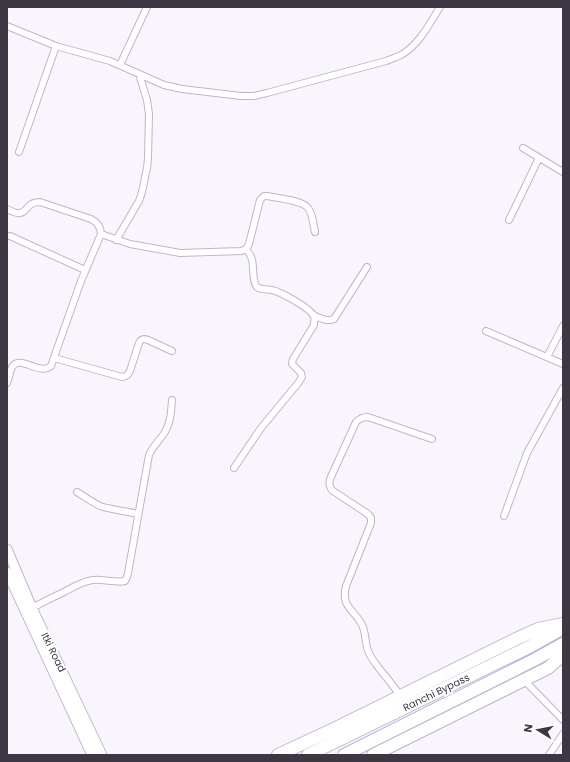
<svg xmlns="http://www.w3.org/2000/svg" width="570" height="762" viewBox="0 0 570 762" font-family="Poppins,sans-serif">
	<style>
		.lines { fill: none; stroke-linecap: round; stroke-linejoin: round }
		.street-casing { stroke: #c2b2d2; stroke-width: 8 }
		.secondary-casing { stroke: #c2b2d2; stroke-width: 11 }
		.highway-casing { stroke: #c2b2d2; stroke-width: 14 }
		.street { stroke: #fff; stroke-width: 6 }
		.secondary { stroke: #fff; stroke-width: 9 }
		.highway { stroke: #fff; stroke-width: 12 }
		.labels { text-anchor: middle; stroke-width: 4; stroke-linejoin: round; paint-order: stroke }
		.street-label { font-size: 10px; fill: #3d3744; stroke: #fff }
	</style>
	<rect width="100%" height="100%" fill="#f9f5fc"/>
	<g class="lines">
		<!-- street casing -->
		<g class="street-casing">
			<path id="street" d="M7 26 56 46 110 61 164 85 182 89 241 96H254L267 93 386 61C391 59 397 57 401 55 419 45 430 23 440 7
				M120 65 147 7
				M523 148 563 172
				M19 152 56 46
				M7 209C11 211 16 214 20 213 28 212 26 202 40 202L91 219C98 223 100 226 101 234L81 281 51 366C39 376 20 354 12 367 10 372 9 378 7 383
				M509 220 539 158
				M101 234 130 244 180 253 241 251 246 249 249 244 260 200 264 196H267C276 198 303 200 308 208 313 214 313 224 315 232
				M10 236 85 270
				M116 240 139 201 142 192 147 168 148 158 149 114 147 100 139 74
				M313 315C320 318 327 322 334 319L367 267
				M486 331 563 364
				M547 357 563 326
				M54 358 122 377C127 376 128 375 130 371L139 343C141 339 143 338 148 340L172 351
				M234 468 261 428 299 382 302 377 301 373 292 364 293 359 314 325C314 322 315 319 314 316 310 308 281 292 272 290 268 289 261 290 257 287 252 282 254 267 252 260 251 255 249 253 246 249
				M77 492C85 497 92 502 100 506 112 510 126 511 138 514
				M504 516 527 453 563 388
				M32 608C43 602 53 597 64 592 73 587 83 581 93 580 104 579 115 583 125 581L127 577 128 573 149 455C153 446 160 440 165 432 171 422 171 411 172 400
				M524 680 563 720
				M400 695C394 687 388 679 381 671 377 665 372 660 369 653 364 644 367 632 361 623 352 608 341 606 346 586L371 523V518L368 514 333 491C329 487 329 484 330 479L356 422C360 418 363 417 368 417L432 439
				M549 755 563 734"/>
		</g>
		<!-- secondary casing -->
		<g class="secondary-casing">
			<path id="secondary" d="M7 549 32 608 102 755
				M7 572 92 755"/>
		</g>
		<!-- highway casing -->
		<g class="highway-casing">
			<path id="highway" d="M278 755 336 728 516 639 538 629 563 624
				M308 755 529 647 563 628
				M344 755 534 660 563 644
				M373 755 548 668 563 655"/>
		</g>
		<!-- street -->
		<use href="#street" class="street"/>
		<!-- secondary -->
		<use href="#secondary" class="secondary"/>
		<!-- highway -->
		<use href="#highway" class="highway"/>
	</g>
	<g class="labels">
		<!-- street labels -->
		<g class="street-label">
			<text transform="translate(54 652) rotate(64)" y="4">Itki Road</text>
			<text transform="translate(436 692) rotate(-26)" y="4">Ranchi Bypass</text>
		</g>
	</g>
	<!-- border -->
	<rect width="570" height="762" fill="none" stroke="#3d3744" stroke-width="16"/>
	<!-- north arrow -->
	<g transform="translate(538 730) rotate(280)" stroke="#ffffff" stroke-width="3" paint-order="stroke">
	<path d="M0-3L7 15L0 10L-7 15Z" fill="#3d3744"/>
	<text y="-6" font-size="11" font-weight="bold" text-anchor="middle" fill="#3d3744">N</text>
	</g>
</svg>
